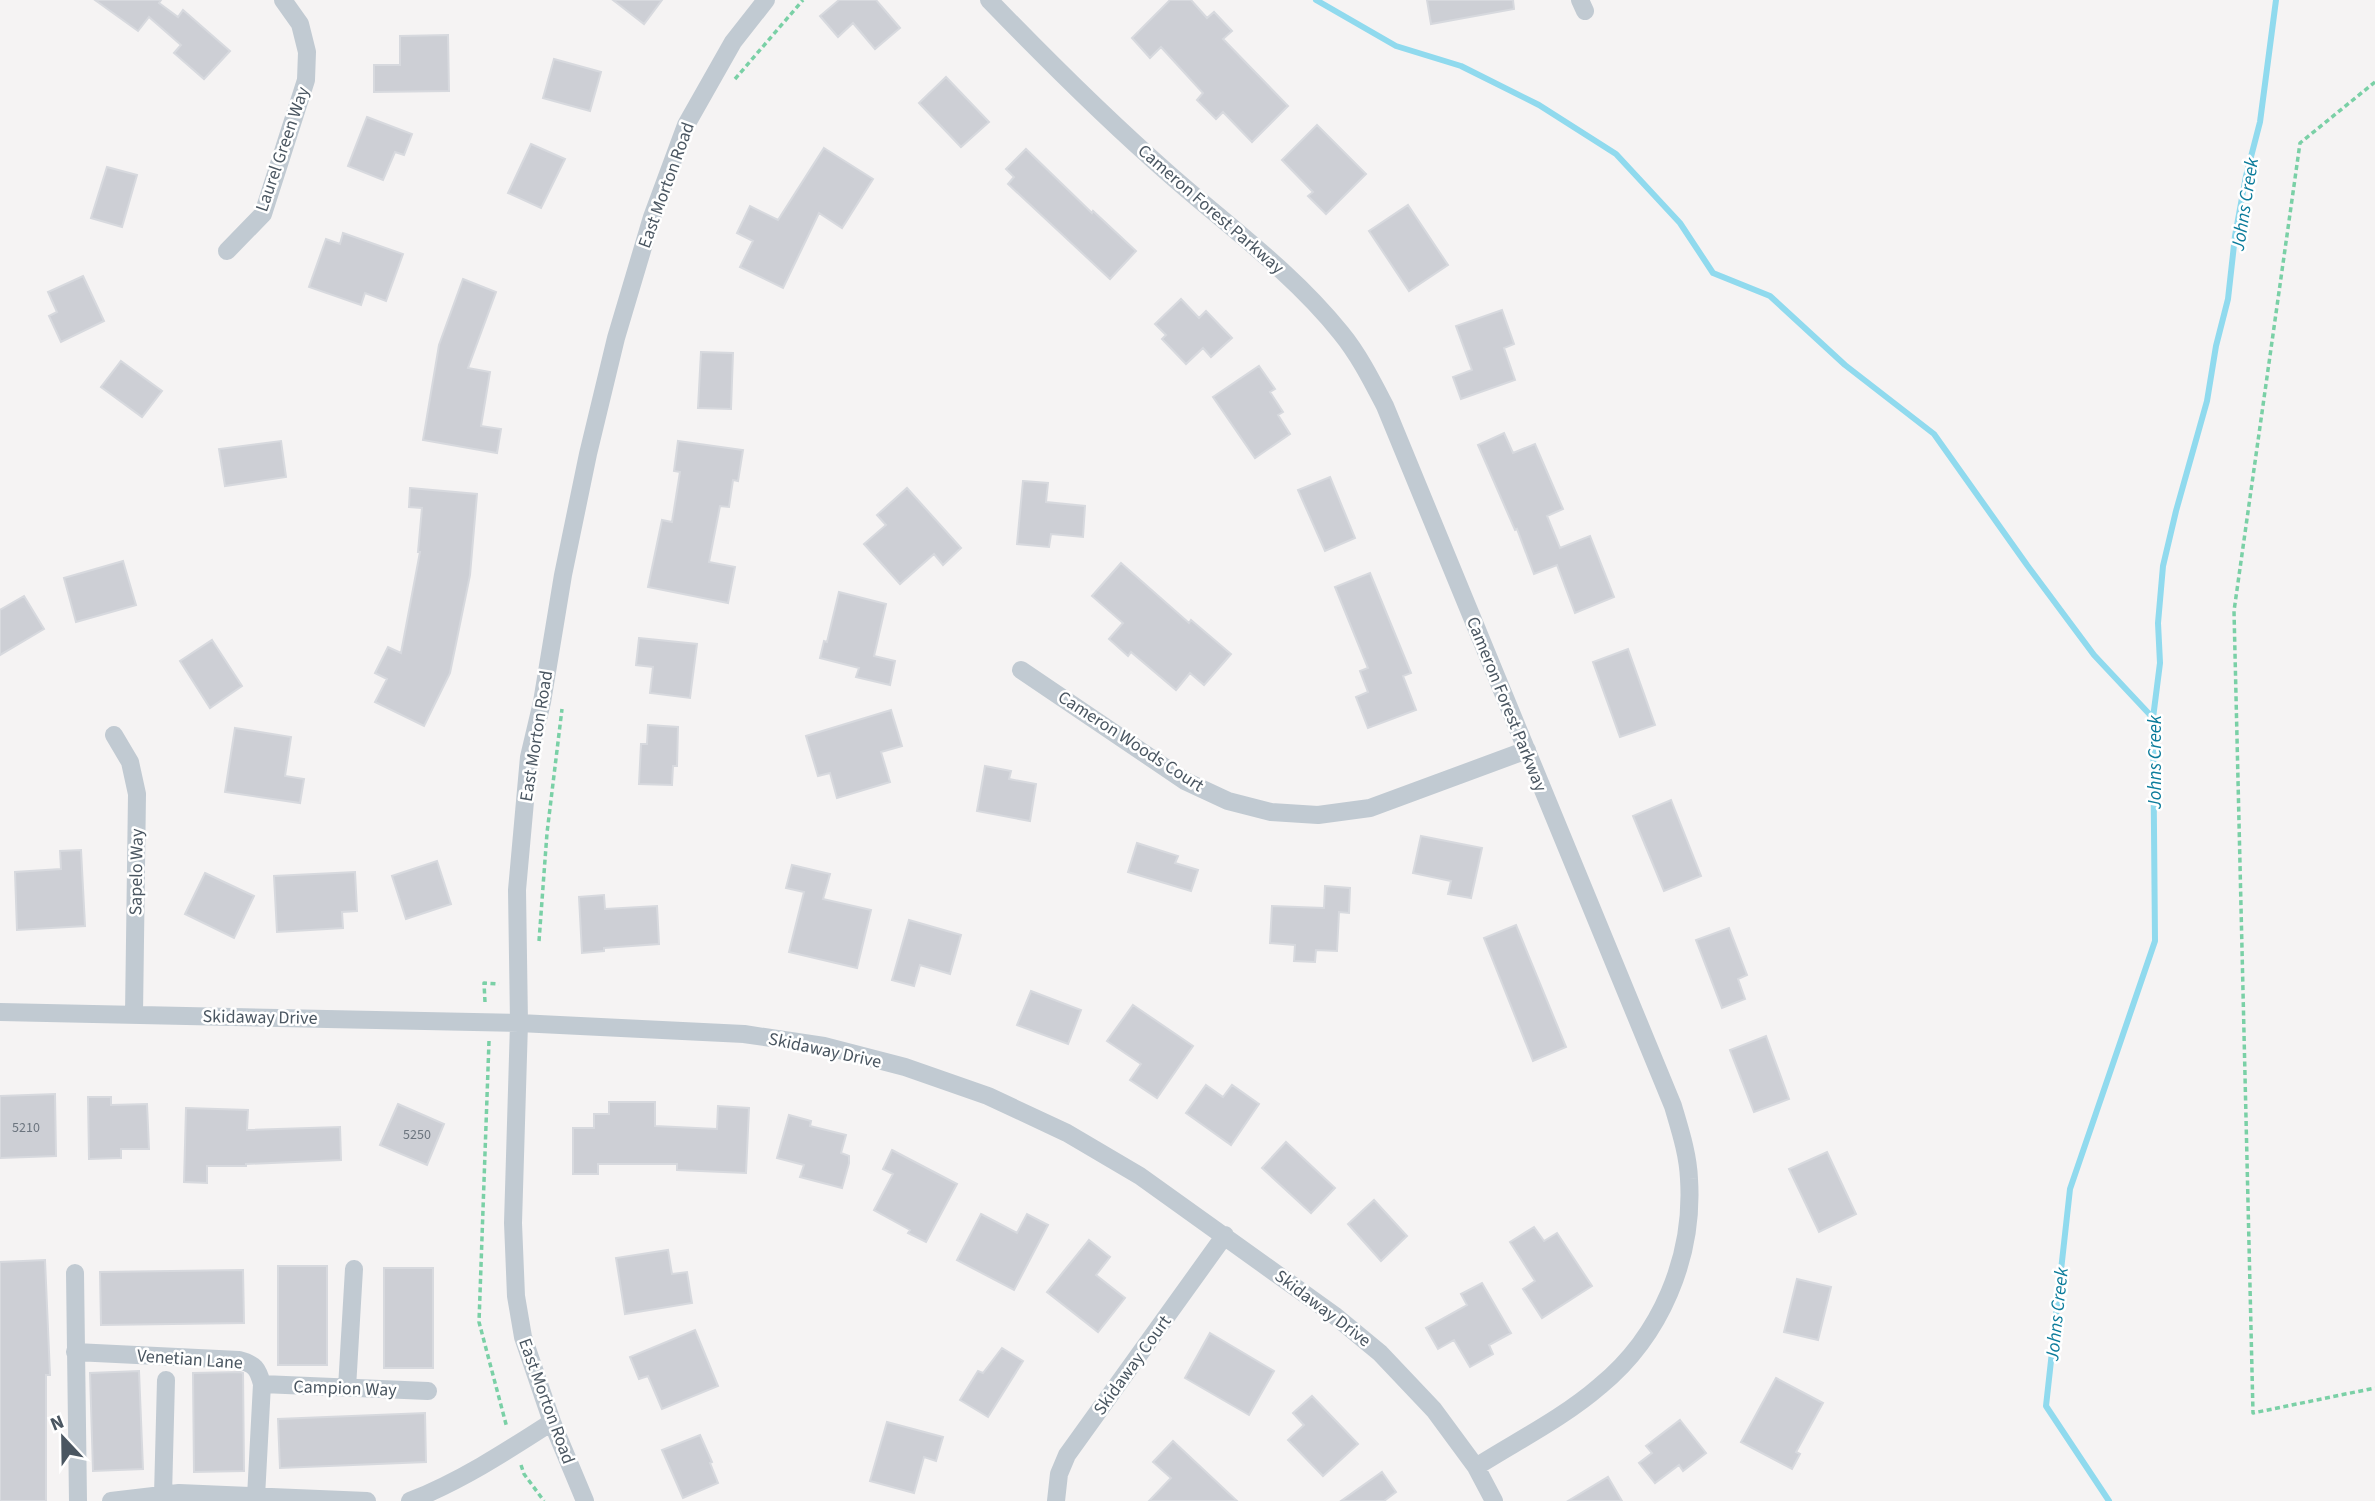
<svg xmlns="http://www.w3.org/2000/svg" width="2375" height="1501" viewBox="0 0 2375 1501" font-family="'Source Sans 3',sans-serif">
	<style>
		.lines { fill: none; stroke-linecap: round; stroke-linejoin: round }
		.stream { stroke: #90daee; stroke-width: 6 }
		.building { fill: #cdcfd5; stroke: #d7d9de; stroke-width: 2 }
		.path { stroke: #7ad0a6; stroke-width: 3.5; stroke-dasharray: 5 3.5; stroke-linecap: butt }
		.street { stroke: #c1cad2; stroke-width: 18 }
		.labels { text-anchor: middle; stroke-width: 5; stroke-linejoin: round; paint-order: stroke }
		.number-label { font-size: 14px; fill: #6b747e }
		.street-label { font-size: 18px; fill: #4a5661; stroke: #fff }
		.water-label { font-size: 19px; font-style: italic; fill: #0c7c9b; stroke: #fff }
	</style>
	<rect width="100%" height="100%" fill="#f5f3f3"/>
	<g class="lines">
		<!-- stream -->
		<path class="stream" d="M1316 0 1396 46 1461 66 1539 105 1616 154 1680 223 1713 273 1770 296 1845 365 1934 434 2027 565 2094 655 2153 718
			M2109 1501 2046 1406 2070 1189 2155 941 2153 718 2160 663 2158 623 2163 566 2176 511 2207 401 2216 346 2228 299 2235 236 2246 176 2260 122 2276 0"/>
	</g>
	<!-- building -->
	<path class="building" d="M95 0H161L159 3 178 17 183 10 230 51 204 79 174 53 181 45 149 17 138 31Z
		M613 0H662L644 24Z
		M839 0H876L900 28 875 49 853 23 838 37 820 16Z
		M1170 0H1191L1207 18 1214 12 1232 31 1223 39 1288 106 1252 142 1223 112 1216 119 1197 100 1203 93 1161 47 1150 58 1132 38Z
		M1427 0H1513L1514 9 1431 24Z
		M448 35 449 91 374 92V65H400V36Z
		M554 59 601 72 590 111 543 98Z
		M946 77 989 122 961 147 919 103Z
		M367 117 412 134 404 155 395 152 383 180 348 166Z
		M1317 125 1366 174 1326 214 1308 196 1313 192 1282 160Z
		M531 144 565 159 541 208 508 193Z
		M824 148 873 179 842 228 819 213 783 288 740 267 753 241 737 233 750 206 778 220Z
		M1026 149 1092 213 1093 211 1136 251 1110 279 1008 184 1014 177 1006 169Z
		M107 167 137 175 122 227 91 218Z
		M1408 205 1448 265 1409 291 1369 231Z
		M343 233 403 254 386 301 365 293 361 305 309 287 326 239 340 244Z
		M83 276 104 321 61 342 49 316 57 312 48 292Z
		M463 279 496 292 468 368 490 372 481 426 501 429 497 453 423 440 439 345Z
		M1181 299 1199 318 1206 311 1232 338 1211 357 1203 348 1186 364 1162 339 1166 335 1155 324Z
		M1502 310 1514 344 1504 348 1515 380 1461 399 1453 377 1472 370 1456 326Z
		M701 352 733 353 731 409 698 408Z
		M121 361 162 391 142 417 101 387Z
		M1259 366 1275 389 1270 392 1283 412 1278 415 1290 434 1255 458 1213 397Z
		M1504 433 1513 453 1535 444 1563 509 1547 516 1560 548 1590 536 1614 597 1575 613 1557 565 1534 574 1517 529 1515 530 1478 445Z
		M281 441 286 477 225 486 219 449Z
		M678 441 743 450 738 481 733 480 729 507 720 506 709 562 735 567 728 603 648 587 662 520 672 522 680 472 674 471Z
		M1330 477 1355 538 1325 551 1298 490Z
		M1023 481 1048 483 1046 502 1085 506 1083 537 1051 534 1049 547 1017 544Z
		M410 488 477 494 470 575 450 673 424 726 375 702 387 679 375 673 388 647 401 653 420 552H418L422 508 409 507Z
		M907 488 961 548 943 565 934 554 900 584 864 544 886 525 877 515Z
		M123 561 136 605 76 622 64 578Z
		M1121 563 1189 623 1191 620 1231 654 1204 685 1190 673 1176 690 1131 652 1128 656 1109 639 1123 623 1092 596Z
		M1370 573 1411 673 1403 676 1416 710 1368 728 1356 697 1368 692 1360 671 1368 668 1335 587Z
		M839 592 886 604 874 656 895 661 890 685 856 677 859 668 820 658 824 641 827 642Z
		M24 596 44 629 0 655V610Z
		M639 638 697 644 690 698 650 693 653 667 636 665Z
		M212 640 242 686 210 708 180 661Z
		M1628 649 1655 725 1620 737 1593 662Z
		M891 710 902 746 881 752 890 782 837 798 830 773 818 776 806 736Z
		M648 725 678 727 677 766H673L672 785 639 784 641 744H647Z
		M235 728 291 737 285 776 304 779 300 803 225 792Z
		M985 766 1011 771 1009 779 1036 784 1030 821 977 811Z
		M1671 800 1701 876 1664 891 1633 816Z
		M1421 836 1482 848 1471 898 1448 894 1451 881 1413 873Z
		M1137 843 1178 856 1175 863 1198 870 1191 891 1128 872Z
		M81 850 85 926 17 930 15 872 61 869 60 851Z
		M437 861 451 904 406 919 392 876Z
		M792 865 830 874 823 899 871 910 857 968 789 952 804 892 786 888Z
		M355 872 357 911 342 912 343 928 277 932 274 876Z
		M205 873 254 896 234 938 185 914Z
		M1325 886 1350 888 1349 913 1339 912 1337 951 1316 950 1315 962 1294 961 1295 945 1270 943 1272 906 1324 908Z
		M604 895 605 909 657 906 659 944 604 948V951L582 953 579 897Z
		M909 920 961 935 950 974 920 965 914 986 892 980Z
		M1516 925 1566 1047 1533 1061 1484 938Z
		M1729 928 1747 975 1738 979 1745 999 1722 1008 1696 940Z
		M1031 991 1081 1010 1068 1044 1017 1025Z
		M1133 1005 1193 1046 1157 1098 1130 1080 1141 1064 1107 1041Z
		M1766 1036 1789 1099 1754 1112 1730 1050Z
		M1206 1085 1223 1097 1232 1085 1259 1104 1231 1145 1186 1113Z
		M55 1094 56 1156 0 1158V1096Z
		M88 1097H111V1105L147 1104 149 1149H121V1158L89 1159Z
		M609 1102H655V1126L717 1129 718 1106 749 1108 746 1173 677 1170V1164H598V1174H573V1128H594V1114H609Z
		M398 1104 444 1124 427 1165 380 1145Z
		M186 1108 248 1110 247 1130 340 1127 341 1160 246 1164V1166H207V1183L184 1182Z
		M789 1115 811 1121 810 1126 846 1135 841 1153 849 1156V1163L842 1188 800 1177 804 1165 777 1158Z
		M1286 1142 1335 1188 1311 1213 1262 1168Z
		M892 1150 957 1184 926 1242 908 1233 910 1230 874 1210 893 1174 883 1169Z
		M1827 1152 1856 1214 1819 1232 1789 1169Z
		M1374 1200 1407 1236 1381 1261 1348 1224Z
		M981 1214 1017 1233 1027 1214 1048 1225 1014 1290 957 1260Z
		M1534 1227 1544 1241 1557 1233 1592 1286 1542 1318 1523 1289 1535 1281 1510 1242Z
		M1089 1240 1110 1257 1096 1275 1125 1298 1098 1332 1047 1292Z
		M668 1250 672 1274 687 1272 692 1303 625 1314 616 1258Z
		M45 1260 50 1375H46V1501H0V1262Z
		M278 1266H327V1365H278Z
		M384 1268H433V1368H384Z
		M243 1270 244 1323 101 1325 100 1272Z
		M1797 1279 1831 1287 1818 1340 1784 1332Z
		M1482 1283 1511 1333 1489 1345 1493 1354 1470 1367 1454 1340 1438 1349 1426 1328 1467 1305 1461 1294Z
		M695 1330 718 1386 662 1409 648 1376 639 1379 630 1357Z
		M1210 1333 1274 1371 1249 1415 1185 1378Z
		M1002 1348 1023 1361 988 1417 960 1400 978 1371 983 1373Z
		M139 1371 143 1469 93 1471 90 1373Z
		M240 1372 243 1373 244 1471 194 1472 193 1373Z
		M1776 1378 1823 1403 1796 1452 1800 1454 1792 1469 1741 1442Z
		M1312 1396 1358 1444 1323 1476 1288 1440 1304 1425 1293 1413Z
		M425 1413 426 1462 280 1468 278 1419Z
		M1680 1420 1706 1453 1683 1471 1679 1465 1655 1483 1639 1463 1652 1453 1646 1446Z
		M887 1422 943 1437 936 1461 924 1457 914 1493 870 1481Z
		M700 1435 712 1462 710 1463 718 1483 683 1498 662 1450Z
		M1173 1441 1237 1501H1149L1171 1478 1153 1462Z
		M1382 1472 1396 1492 1384 1501H1341Z
		M1608 1477 1622 1501H1568Z"/>
	<g class="lines">
		<!-- path -->
		<path class="path" d="M735 79 803 0
			M2375 82 2300 143 2234 611 2253 1413 2375 1388
			M539 941 547 833 562 709
			M485 1002 484 983 499 984
			M489 1041 479 1322 507 1428
			M521 1465 524 1474 544 1501"/>
		<!-- street -->
		<path class="street" d="M989 0C1047 60 1106 119 1169 174 1228 226 1292 272 1341 333 1359 355 1372 381 1385 406L1673 1106C1680 1130 1688 1154 1689 1179 1694 1257 1661 1336 1600 1386 1563 1418 1517 1441 1476 1467
			M1580 0 1585 11
			M227 251 263 214 306 80 307 52 300 24 283 0
			M1021 670 1185 781 1228 801 1271 812 1318 815 1370 808 1527 750
			M114 735 130 762 137 794 134 1014
			M0 1012 519 1023 744 1034 824 1046 905 1067 988 1096 1067 1133 1140 1176 1334 1315 1380 1353 1434 1410 1476 1467 1494 1501
			M75 1273 78 1501
			M75 1352 239 1360C255 1364 258 1369 262 1384L256 1497
			M262 1384 428 1391
			M347 1388 354 1269
			M163 1495 166 1380
			M111 1501 179 1493 367 1501
			M410 1501C461 1481 507 1451 552 1422
			M585 1501 552 1422 523 1337 516 1296 513 1223 519 1023 517 890 529 757 542 702 563 575 588 454 616 338 652 217 686 125 733 42 766 0
			M1056 1501 1059 1474 1067 1455 1225 1235"/>
	</g>
	<g class="labels">
		<!-- number labels -->
		<g class="number-label">
			<text x="26" y="1132">5210</text>
			<text x="417" y="1139">5250</text>
		</g>
		<!-- street labels -->
		<g class="street-label">
			<text transform="translate(282 149) rotate(-71)" y="6">Laurel Green Way</text>
			<text transform="translate(666 185) rotate(-70)" y="6">East Morton Road</text>
			<text transform="translate(1211 209) rotate(41)" y="6">Cameron Forest Parkway</text>
			<text transform="translate(1507 704) rotate(68)" y="6">Cameron Forest Parkway</text>
			<text transform="translate(536 736) rotate(-81)" y="6">East Morton Road</text>
			<text transform="translate(1131 741) rotate(33)" y="6">Cameron Woods Court</text>
			<text transform="translate(136 872) rotate(-89)" y="6">Sapelo Way</text>
			<text transform="translate(260 1017) rotate(1)" y="6">Skidaway Drive</text>
			<text transform="translate(825 1050) rotate(12)" y="6">Skidaway Drive</text>
			<text transform="translate(1323 1308) rotate(37)" y="6">Skidaway Drive</text>
			<text transform="translate(190 1359) rotate(4)" y="6">Venetian Lane</text>
			<text transform="translate(1132 1365) rotate(-54)" y="6">Skidaway Court</text>
			<text transform="translate(345 1388) rotate(2)" y="6">Campion Way</text>
			<text transform="translate(547 1401) rotate(70)" y="6">East Morton Road</text>
		</g>
		<!-- water labels -->
		<g class="water-label">
			<text transform="translate(2244 204) rotate(-81)" y="7">Johns Creek</text>
			<text transform="translate(2154 762) rotate(-90)" y="7">Johns Creek</text>
			<text transform="translate(2056 1314) rotate(-84)" y="7">Johns Creek</text>
		</g>
	</g>
	<!-- north arrow -->
	<g transform="translate(63 1438) rotate(338)" stroke="#ffffff" stroke-width="5" paint-order="stroke">
	<path d="M0-5L12 26L0 18L-12 26Z" fill="#4a5661"/>
	<text y="-10" font-size="19" font-weight="bold" text-anchor="middle" fill="#4a5661">N</text>
	</g>
</svg>
